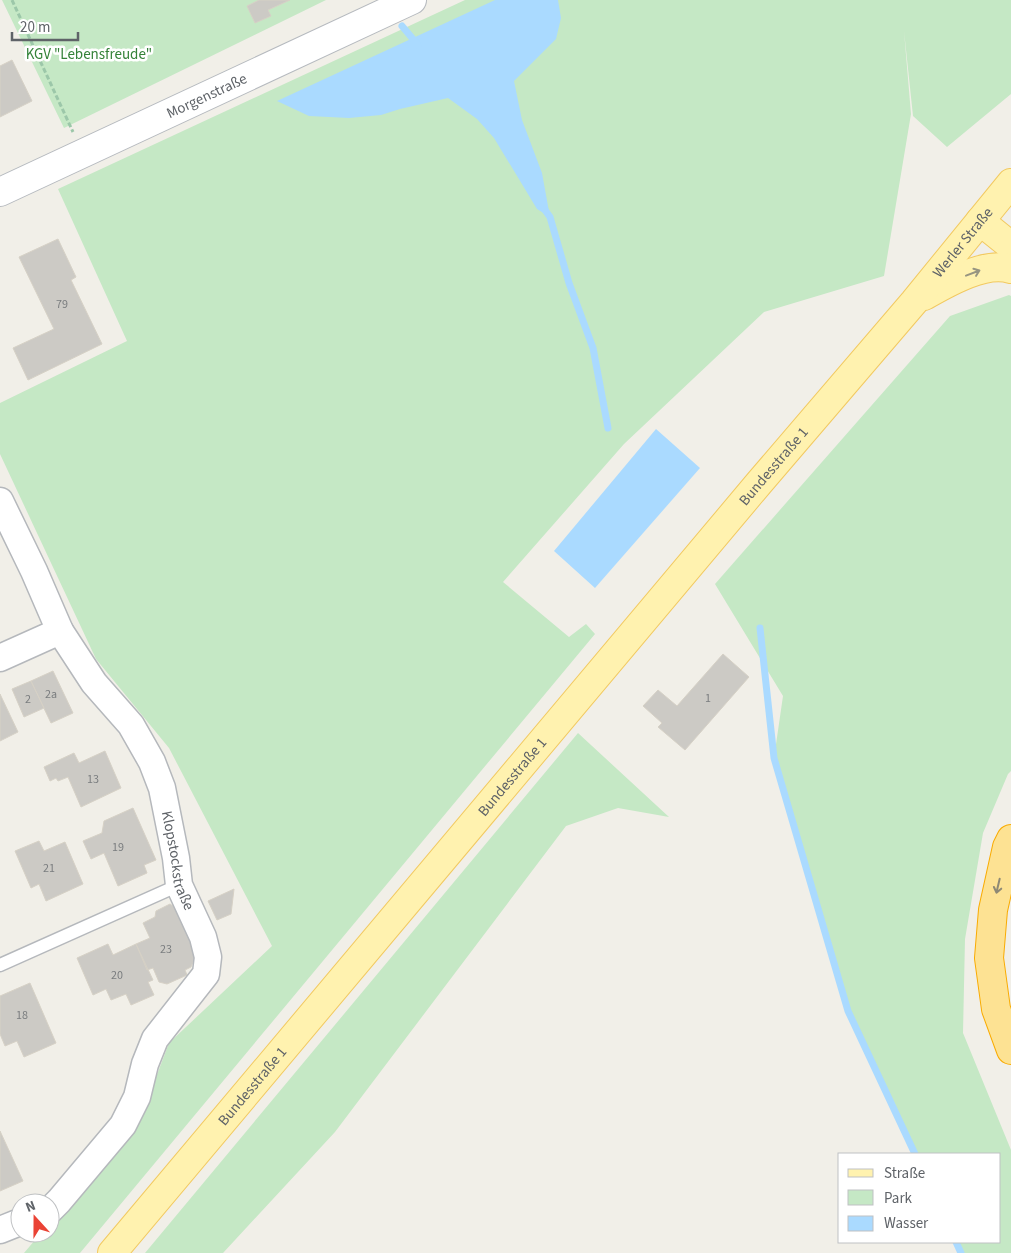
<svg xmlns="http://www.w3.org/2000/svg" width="1011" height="1253" viewBox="0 0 1011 1253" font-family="'Source Sans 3',sans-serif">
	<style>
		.green { fill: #c5e8c5 }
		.water { fill: #aadaff }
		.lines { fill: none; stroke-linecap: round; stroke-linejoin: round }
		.stream { stroke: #aadaff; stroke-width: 7 }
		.building { fill: #cccac5; stroke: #d6d1c6 }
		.lane-casing { stroke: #b5b8bc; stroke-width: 15 }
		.street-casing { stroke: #b5b8bc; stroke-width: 29 }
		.secondary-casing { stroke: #b6babf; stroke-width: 30 }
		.primary-casing { stroke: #f2c960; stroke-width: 30 }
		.highway-casing { stroke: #f9ab00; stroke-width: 30 }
		.path { stroke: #9cc7a9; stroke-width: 3; stroke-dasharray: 5 2.5; stroke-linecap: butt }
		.lane { stroke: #fff; stroke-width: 12 }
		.street { stroke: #fff; stroke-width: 26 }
		.secondary { stroke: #fff; stroke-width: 28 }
		.primary { stroke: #fff2af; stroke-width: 28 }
		.highway { stroke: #fde293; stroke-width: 28 }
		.oneway { stroke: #979581 }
		.oneway2 { stroke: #8e8975 }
		.labels { text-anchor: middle; stroke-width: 5; stroke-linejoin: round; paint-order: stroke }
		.number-label { font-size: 12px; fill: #7a7d7f }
		.park-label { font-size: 15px; fill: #348238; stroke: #fff }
		.street-label { font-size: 15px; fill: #5f6368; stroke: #fff }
	</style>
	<rect width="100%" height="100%" fill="#f1efe8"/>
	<!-- green -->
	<path class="green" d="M2 0H326L64 128Z
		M465 0H1011V94L947 147 913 116 904 31 911 114 884 276 764 312 624 444 503 582 569 637 586 624 595 634 80 1253H24L41 1233H50V1222L147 1101 169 1043 272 946 169 748 96 659 0 454V403L127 341 58 189Z
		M1009 295 1011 296V771L1008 774 983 833 965 939 963 1033 1011 1150V1253H961L956 1242H1000V1154H915L848 1011 774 758 783 696 715 584 950 316Z
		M578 733 669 817 618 808 566 826 335 1132 223 1253H145Z"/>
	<!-- water -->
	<path class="water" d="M495 0H558L561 18 556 39 514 81 522 120 542 173 550 217 537 209 494 138 477 119 448 98 400 109 381 115 349 118 309 116 277 101Z
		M656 429 700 468 595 588 554 551Z"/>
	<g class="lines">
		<!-- stream -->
		<path class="stream" d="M402 26 418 45
			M545 210 550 217 569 283 593 348 608 428
			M760 628 774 758 848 1011 915 1154
			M956 1242 961 1253"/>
	</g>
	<!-- building -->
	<path class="building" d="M259 0H290L268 10 271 16 255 23 247 6Z
		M12 60 32 101 0 117V66Z
		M58 239 76 277 71 280 102 344 28 380 13 348 54 329 19 257Z
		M723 654 749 677 685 750 658 727 662 723 643 706 658 690 677 706Z
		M53 671 73 713 51 723 31 681Z
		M31 681 44 708 24 717 12 689Z
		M0 694 18 732 0 741Z
		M105 751 121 788 81 807 68 777 58 781 56 778 50 781 44 767 74 753 79 763Z
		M133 808 156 860 144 865 147 873 118 886 104 853 91 859 83 841 102 833 104 821Z
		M39 841 44 851 65 842 83 884 46 901 39 884 31 888 15 851Z
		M234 889 231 914 217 920 208 901Z
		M170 904 176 908 196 954 191 967 185 970 187 975 167 984 159 982 153 968 147 970 136 944 150 938 143 923 155 917 156 911Z
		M108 944 113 955 136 944 153 980 148 982 154 995 131 1005 126 994 111 1000 106 989 93 995 77 958Z
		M30 983 56 1043 24 1057 17 1041 5 1046 0 1034V996Z
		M0 1131 23 1181 0 1191Z"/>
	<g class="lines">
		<!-- lane casing -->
		<g class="lane-casing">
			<path id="lane" d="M0 965 179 885"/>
		</g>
		<!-- street casing -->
		<g class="street-casing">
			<g id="street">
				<path id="s1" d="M0 501 34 571 60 631 94 683 131 725 152 762 162 788 176 858 179 885 203 937 208 957 206 974 155 1039 145 1064 137 1097 123 1125 59 1201 50 1210"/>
				<path d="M0 658 60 631"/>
				<path d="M0 1230 20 1222"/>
			</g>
		</g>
		<!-- secondary casing -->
		<g class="secondary-casing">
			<g id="secondary">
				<path id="s2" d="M0 192 412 0"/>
			</g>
		</g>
		<!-- primary casing -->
		<g class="primary-casing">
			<g id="primary">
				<path d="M980 221 1011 246"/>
				<path d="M924 296C947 283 984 261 1011 269"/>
				<path id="s3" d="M112 1253 759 483 914 302 1011 183"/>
			</g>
		</g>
		<!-- highway casing -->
		<g class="highway-casing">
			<path id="highway" d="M1011 839 1007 847 993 910 989 958 996 1009 1011 1050"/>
		</g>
		<!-- path -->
		<path class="path" d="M12 0 73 132"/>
		<!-- lane -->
		<use href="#lane" class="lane"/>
		<!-- street -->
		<use href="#street" class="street"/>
		<!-- secondary -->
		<use href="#secondary" class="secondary"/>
		<!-- primary -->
		<use href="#primary" class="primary"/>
		<!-- highway -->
		<use href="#highway" class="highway"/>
	</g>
	<!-- one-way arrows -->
	<defs><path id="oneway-shaft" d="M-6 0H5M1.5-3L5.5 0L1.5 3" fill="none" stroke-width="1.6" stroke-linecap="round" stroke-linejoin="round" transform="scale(1.25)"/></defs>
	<use class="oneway" href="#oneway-shaft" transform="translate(973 273) rotate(-21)"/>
	<use class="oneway2" href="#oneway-shaft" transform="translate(998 886) rotate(103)"/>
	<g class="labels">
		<!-- number labels -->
		<g class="number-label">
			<text x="62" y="308">79</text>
			<text x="51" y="698">2a</text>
			<text x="708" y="702">1</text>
			<text x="28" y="703">2</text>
			<text x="93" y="783">13</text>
			<text x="118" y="851">19</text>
			<text x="49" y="872">21</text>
			<text x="166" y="953">23</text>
			<text x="117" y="979">20</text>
			<text x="22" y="1019">18</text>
		</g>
		<!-- park labels -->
		<g class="park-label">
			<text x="89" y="59">KGV "Lebensfreude"</text>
		</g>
		<!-- street labels -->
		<g class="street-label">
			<text dy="5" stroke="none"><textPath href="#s2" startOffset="228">Morgenstraße</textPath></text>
			<text dy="5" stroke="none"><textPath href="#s3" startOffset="1321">Werler Straße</textPath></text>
			<text dy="5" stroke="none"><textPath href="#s3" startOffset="1028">Bundesstraße 1</textPath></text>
			<text dy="5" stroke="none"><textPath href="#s3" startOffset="622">Bundesstraße 1</textPath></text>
			<text dy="5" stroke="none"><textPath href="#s1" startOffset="406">Klopstockstraße</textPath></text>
			<text dy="5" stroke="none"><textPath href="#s3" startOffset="218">Bundesstraße 1</textPath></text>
		</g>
	</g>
	<!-- legend -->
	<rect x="838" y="1153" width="162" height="90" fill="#ffffff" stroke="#bfc1c3"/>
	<rect x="848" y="1169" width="25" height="8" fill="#fff2af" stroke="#bfc1c3"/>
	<text x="884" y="1178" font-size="15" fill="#5f6368">Straße</text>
	<rect x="848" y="1190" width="25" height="15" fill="#c5e8c5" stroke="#bfc1c3"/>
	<text x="884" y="1203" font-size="15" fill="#5f6368">Park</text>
	<rect x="848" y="1216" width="25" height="15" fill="#aadaff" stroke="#bfc1c3"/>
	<text x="884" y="1228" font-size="15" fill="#5f6368">Wasser</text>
	<!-- north arrow -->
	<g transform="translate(35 1218) rotate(339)"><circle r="24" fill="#ffffff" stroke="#bfc1c3"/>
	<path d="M0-4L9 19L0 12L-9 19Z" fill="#ea4335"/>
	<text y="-8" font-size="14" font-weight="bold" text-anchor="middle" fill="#5f6368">N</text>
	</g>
	<!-- scale -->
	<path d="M12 32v8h66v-8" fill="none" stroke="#5f6368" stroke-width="2.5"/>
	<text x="20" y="32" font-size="15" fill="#5f6368" stroke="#ffffff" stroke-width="4" paint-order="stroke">20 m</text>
</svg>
